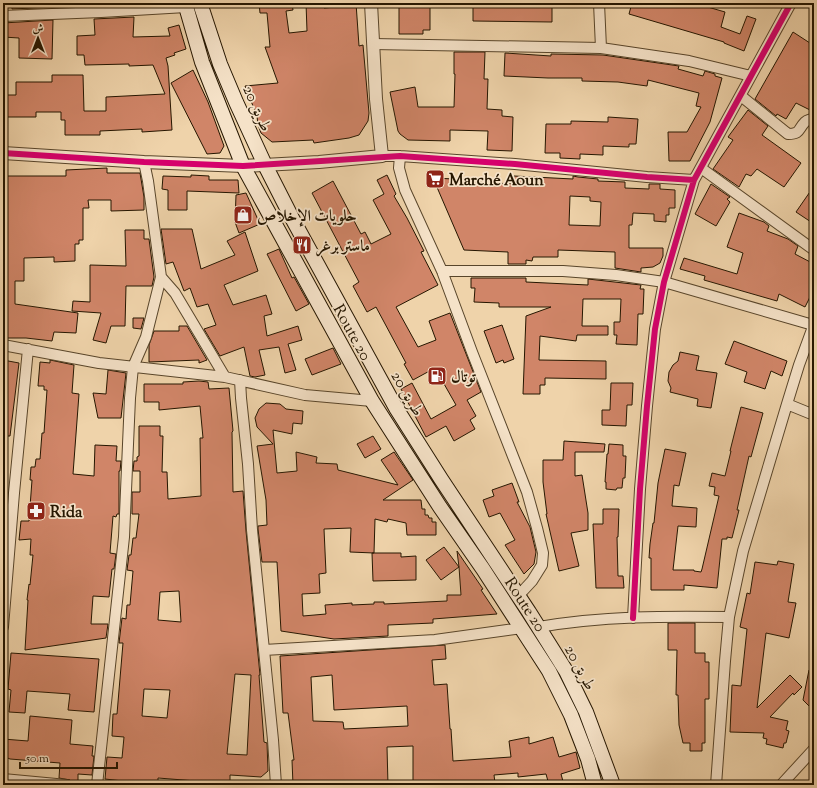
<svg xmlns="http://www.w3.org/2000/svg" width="817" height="788" viewBox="0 0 817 788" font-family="'Sorts Mill Goudy',Amiri,serif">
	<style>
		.building { fill: #d08568; stroke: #251600; fill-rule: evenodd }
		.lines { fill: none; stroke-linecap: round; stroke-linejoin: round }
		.minor-casing { stroke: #58452a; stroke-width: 12 }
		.tertiary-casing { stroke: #58452a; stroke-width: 14 }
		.secondary-casing { stroke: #251600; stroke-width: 16 }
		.minor { stroke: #f5e2c8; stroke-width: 10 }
		.tertiary { stroke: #f5e2c8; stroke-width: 12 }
		.secondary { stroke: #f5e2c8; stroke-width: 14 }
		.cycleway-casing { stroke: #f5e2c8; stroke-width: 8 }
		.cycleway { stroke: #d6006c; stroke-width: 6 }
		.labels { text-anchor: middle; stroke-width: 3.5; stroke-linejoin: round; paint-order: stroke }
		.street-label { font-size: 16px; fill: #251600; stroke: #f5e2c8 }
		.poi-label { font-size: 16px; font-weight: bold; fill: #251600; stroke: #f5e2c8; text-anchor: start }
	</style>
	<rect width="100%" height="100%" fill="#efd3aa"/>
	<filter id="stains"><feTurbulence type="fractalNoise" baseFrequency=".005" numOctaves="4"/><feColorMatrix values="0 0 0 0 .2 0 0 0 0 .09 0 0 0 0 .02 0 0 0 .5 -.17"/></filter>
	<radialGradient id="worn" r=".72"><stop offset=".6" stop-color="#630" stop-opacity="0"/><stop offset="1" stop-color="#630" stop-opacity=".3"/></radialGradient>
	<!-- building -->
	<path class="building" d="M12 3H54V7L12 9Z
		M259 3H292L293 10 286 11 289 33 307 31 306 3H324V8L347 6 346 3H356L359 46 363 45 369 113 368 121 359 135 349 138 314 143 313 140 272 142 261 133 258 125 257 116 245 86 278 83 265 47H270L267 13H260Z
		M399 3H430V30H423V34H399Z
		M473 3 552 4V22L473 21Z
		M632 3H694L725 12 721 27 740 34 747 16 756 19 744 51 724 43V42L629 14Z
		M134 17 133 37 170 36 168 28 179 25 186 49 174 53 175 55 166 58 168 66 172 130 142 132V129L100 131V135H65V120H61V112H36V117H3V95H16V82H52V75H83L84 111H106V97L165 94 153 65 129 66V64L85 65 84 55H77V36L95 35 94 19Z
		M53 20 52 59 19 58V38L3 37V23Z
		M793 32 813 45 810 50 814 52V112L796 103 786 119 777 114 776 116 755 99Z
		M454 52H485L484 79H488L487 109 502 110V116L513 117 512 151 487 150 488 131 450 130V141L408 140 400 134 398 131 390 92 415 87 418 107H454L455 74H454Z
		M505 53 551 56V54L603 55 679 66 678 69 703 76 705 71 715 74V76L722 78 710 122 690 161H669L668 132H687L701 107 696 106 699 93 648 80 647 86 618 82 582 81V78H548L504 76Z
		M193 70 208 102 224 146 220 153 207 154 171 83Z
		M748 110 768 126 762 135 801 163 784 187 757 169 751 176 746 174 739 187 713 169 733 140 728 137Z
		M608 117 638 119 636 144H629V147L603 146V155L580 154V159L560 158V153H545L546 124H571V121L608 122Z
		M107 168V173H140L144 197V210L111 211V200H88L89 208H83V240H79V244H75V261L54 262V257L24 258V281H15V304L78 313 76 333 54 332 52 341 26 338H3V176H66V170Z
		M191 175 209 176V180H238L239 193 187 191V210H168V190L162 189 163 176 191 177Z
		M387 175 396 194 394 196 407 218 424 251 421 252 438 285 396 307 418 347 436 340 429 321 450 313 481 392 467 400 476 416 470 420 475 429 454 441 446 426 426 437 401 389 412 383 431 419 456 405 435 368 413 380 404 364 406 363 376 307 367 312 353 286 359 282 312 193 333 181 361 234 365 232 371 244 391 234 373 200 384 194 377 180Z
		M514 176 573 179V176L578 177 598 179V181L625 182V188L649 189V184H660V189L675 190V208H669V215H666V222L654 221V214L633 213 632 225H629V248H663V256L660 263 653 267 641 268V272L615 268V252L558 250V257H533L532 261 526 260V264H508V252L464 250 433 178 475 180V182L514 184ZM570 196 590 197V201L601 202 600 226 569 225Z
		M711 184 730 197 727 199 730 202 716 226 695 214Z
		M814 186V224L796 212Z
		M246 193 260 224 239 233 235 222 236 195Z
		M739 213 764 222 769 226 767 231 788 239 798 246 795 254 814 264V289L805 307 779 294 777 301 704 280 705 276 680 269 684 258 737 274 743 253 727 247Z
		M161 229H192L201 269 235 255 227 241 245 232 258 271 224 285 233 305 266 295 272 314 264 316 267 336 298 326 302 340 288 344 296 370 285 373 279 347 259 350 265 375 255 377 250 376 244 347 220 356 204 329 216 325 208 304 197 307 190 288 184 291 173 262 166 264Z
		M125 230H144V239H149L154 277 152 286H126L125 326H111L106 343 93 340 101 313 72 311 73 301 90 302V265L126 266Z
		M279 249 292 278 294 277 309 304 296 311 267 254Z
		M471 278H526V282L588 285V279L641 285 640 289H644L643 314H638L637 345 616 344 617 335H614V322H620L621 299H583L582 326H608V335H577L576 341 540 336 539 360 606 361V379L545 378V385H540V394H523L526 316 551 307H499V303L474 302 475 288H471Z
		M133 318H144L141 329 133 328Z
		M502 325 514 359 504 363 503 360 496 363 484 331Z
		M179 326H187L207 360 199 363V360L149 362V345L154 331H179Z
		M734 341 787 361 782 376 771 371 765 389 744 382 747 372 725 364Z
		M333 348 341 364 312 375 305 359Z
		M680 352 699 356 696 370 717 373 711 408 697 406 698 399 670 392 671 388 668 381 669 372 673 365 678 361Z
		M3 360 19 363 10 436H3Z
		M50 360 74 365 72 393 79 394 73 474 94 476 95 445 117 446 116 461H121L120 471H119V514H117L116 517 113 516 110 553 116 554 114 569H112L109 597 93 596 91 624H108L106 638 25 650 28 600H27L29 584 30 585 33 555H30L31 539 19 540 21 521H29L32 480H30L31 467H35L36 459H40L42 433H44L47 390H44V386H38L40 362 50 363Z
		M108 370 126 373 121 418H98L93 393 106 394Z
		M199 381 208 382 209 389 229 388 233 431 232 432 233 492 243 491 246 531 260 675H259L264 742 267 743 268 771 261 777 230 775V785H196V781L158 778V785L105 779 107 757 122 758 124 737 112 736 113 714H117L123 643H119L122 618 126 619 127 605H130L133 571 127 570 129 555H131L133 538H136L139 514H132V492H140V471H133L134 461H137V457L139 456V426H160V436H163L162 472H167L168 499 201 496 200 438H203L200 406 159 410V402H144V384H183V382ZM179 591 181 622 158 620 160 592ZM235 674 251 675 247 755 227 754ZM144 689 170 690 167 718 142 716Z
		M611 383H633L632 405H627L626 426 602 425V410H610Z
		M266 403 280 404 286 409 303 411 302 424 293 423 292 434 273 430 277 473 297 471 296 452 317 457 316 463 337 464 338 470 398 485 381 460 394 452 413 480 383 500H421L422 509H425V515H428L429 518H432V522H436V535H407L406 523 388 519 387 522 375 519 374 553 350 552 351 528 324 529 326 573 319 574 320 593 302 594 303 616 326 614 325 605 352 603V605L374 604V602H384V604L447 601V595H461L459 567 441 580 426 560 444 547 459 567 457 551 483 589 481 590 497 614 433 619V623L388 625V636L334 639 281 631 277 562H262L258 529V526L267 525 266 500 257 446 273 444 257 427 255 418 259 409Z
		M741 407 763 413 751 457 749 456 737 510H739L732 538 727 537V539H722L717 588 684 585V590H651V558H649L650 544 653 523H654L658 483 665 449 686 453 679 486 674 485 672 506 697 508 696 527 678 526 673 570H694V571L701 572 702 569 719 496 714 495 715 487 709 486 712 473 725 476 731 451H730Z
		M373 436 381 449 365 458 357 444Z
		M564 441 605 444 604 452H575V476L582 475 588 513V530L571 533 579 566 559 571 546 514H547L543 482V460H563Z
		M609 444 623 445V456H626L625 478H623L622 488H617L616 490 606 489V482H605L607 454H608Z
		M512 483 519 502H517L530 527 536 552 534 564 524 574 505 545 515 540 500 513 489 517 483 500 494 496 492 490Z
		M603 509H619L618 537H617L618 576H623L624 588H596L593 524H603Z
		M372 553H401V557L416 556V580L373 581Z
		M778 561 794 564 788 602 796 603 789 638 766 633 757 708 790 675 802 687 794 695 793 693 770 717 788 721 786 730 789 731 786 743H784L783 748 766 744 767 739 763 738 764 733 730 732 732 685 741 686 747 629 740 627 747 593 750 594 755 562 777 565Z
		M668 623H695V653H705V662H709V699H705V743H702V751H690V743H683L679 725 678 695H676L677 650H668Z
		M445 645 446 659 432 660 434 685 447 684 450 729H451L453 761 511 757 509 741 529 737V744L553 737 559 757 576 752 580 768 561 774 564 785H549L546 774 518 777V773L494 775 495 783 462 785V782H413V746L387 747 388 785H293L292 760H294L288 713H283L280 656ZM332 675 334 710 407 706 408 726 344 729 343 722 313 721 311 677Z
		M11 653 99 659 94 712 68 710 70 694 27 691 25 713 9 712 11 690 8 689Z
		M809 670H814V711L803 700Z
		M30 716 72 720 70 744 93 746 92 756H94L92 775 78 774V785H73L70 780 59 778 60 763 10 759 3 756V739L28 741Z"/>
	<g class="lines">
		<!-- minor casing -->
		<g class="minor-casing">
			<path id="minor" d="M599 3 601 48
				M3 16 101 12 186 7
				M373 44 601 48 689 61 751 76
				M741 96 788 134C801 134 798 129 805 122 807 120 809 120 812 119L814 120
				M382 156H400L515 164 647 177 694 180
				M400 156 399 168 405 190 442 271 472 352 527 492 537 528 543 553 542 565 532 581 519 595
				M701 168 814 250
				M442 271H563L616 275 664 282 813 325
				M161 277 175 293 225 377
				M3 345 99 363 225 377 305 395 372 401
				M240 380 241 398 248 464 252 530 273 740 276 785
				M787 404 814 415
				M633 618 640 489 647 406 655 329 664 282 694 180 791 3
				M3 627 14 493 28 349
				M539 627C602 616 666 616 729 617
				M264 650 435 640 522 628
				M3 779 67 785
				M97 785 124 537 130 398 133 367 146 337 161 277 148 181 144 162
				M716 785 725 661 729 617 743 551 787 404 799 365 814 324
				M781 785 814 749"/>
		</g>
		<!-- tertiary casing -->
		<g class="tertiary-casing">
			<path id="tertiary" d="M3 153 144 162 243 166 319 162 382 156 376 99 371 3"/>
		</g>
		<!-- secondary casing -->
		<g class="secondary-casing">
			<path id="secondary" d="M185 3 202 62 243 166 372 401 440 507 483 569 549 671 571 715 588 759 595 785
				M200 3 220 64 236 102 265 165 292 218 396 408 441 479 529 612 566 671 586 712 613 785"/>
		</g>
		<!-- minor -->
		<use href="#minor" class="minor"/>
		<!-- tertiary -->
		<use href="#tertiary" class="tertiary"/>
		<!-- secondary -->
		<use href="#secondary" class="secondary"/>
		<!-- cycleway casing -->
		<g class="cycleway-casing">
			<path id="cycleway" d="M3 153 144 162 243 166 400 156 515 164 647 177 694 180
				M633 618 640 489 647 406 655 329 664 282 694 180 791 3"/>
		</g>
		<!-- cycleway -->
		<use href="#cycleway" class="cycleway"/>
	</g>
	<!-- icons -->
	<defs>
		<g id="supermarket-square" transform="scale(1)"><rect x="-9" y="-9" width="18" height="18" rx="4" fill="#8f2418" stroke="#f5e2c8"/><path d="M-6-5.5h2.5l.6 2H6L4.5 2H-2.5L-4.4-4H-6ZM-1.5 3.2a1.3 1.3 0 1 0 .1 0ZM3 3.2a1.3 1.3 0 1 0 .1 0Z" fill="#fff"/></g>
		<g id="shop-square" transform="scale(1)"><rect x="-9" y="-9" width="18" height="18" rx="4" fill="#8f2418" stroke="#f5e2c8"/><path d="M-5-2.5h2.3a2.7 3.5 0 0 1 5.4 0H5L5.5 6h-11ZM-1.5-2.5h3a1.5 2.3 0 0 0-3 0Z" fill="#fff"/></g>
		<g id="restaurant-square" transform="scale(1)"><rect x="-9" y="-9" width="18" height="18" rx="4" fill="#8f2418" stroke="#f5e2c8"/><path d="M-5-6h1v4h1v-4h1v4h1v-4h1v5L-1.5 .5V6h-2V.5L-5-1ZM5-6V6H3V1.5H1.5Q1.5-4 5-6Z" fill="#fff"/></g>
		<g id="fuel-square" transform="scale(1)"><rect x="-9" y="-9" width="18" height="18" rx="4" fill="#8f2418" stroke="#f5e2c8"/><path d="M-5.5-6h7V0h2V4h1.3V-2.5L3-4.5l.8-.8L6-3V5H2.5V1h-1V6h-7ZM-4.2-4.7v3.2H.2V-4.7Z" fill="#fff"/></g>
		<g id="pharmacy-square" transform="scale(1)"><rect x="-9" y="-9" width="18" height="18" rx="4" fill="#8f2418" stroke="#f5e2c8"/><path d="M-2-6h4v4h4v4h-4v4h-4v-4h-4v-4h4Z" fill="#fff"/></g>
	</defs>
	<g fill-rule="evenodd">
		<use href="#supermarket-square" x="435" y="179"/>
		<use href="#shop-square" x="243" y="215"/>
		<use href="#restaurant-square" x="302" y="245"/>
		<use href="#fuel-square" x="437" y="376"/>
		<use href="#pharmacy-square" x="36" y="511"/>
	</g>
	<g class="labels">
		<!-- street labels -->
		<g class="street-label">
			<text transform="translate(258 108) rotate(66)" y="6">طريق 20</text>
			<text transform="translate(353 332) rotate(61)" y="6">Route 20</text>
			<text transform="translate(408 393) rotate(60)" y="6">طريق 20</text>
			<text transform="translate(526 604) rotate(57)" y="6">Route 20</text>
			<text transform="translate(581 667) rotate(62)" y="6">طريق 20</text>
		</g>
		<!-- poi labels -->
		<g class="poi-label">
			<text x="449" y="185">Marché Aoun</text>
			<text x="257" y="221">حلويات الإخلاص</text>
			<text x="316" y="251">ماستر برغر</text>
			<text x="451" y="382">توتال</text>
			<text x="50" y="517">Rida</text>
		</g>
	</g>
	<!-- margin -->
	<rect width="817" height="788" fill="none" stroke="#efd3aa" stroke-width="16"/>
	<rect x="4" y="4" width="809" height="780" fill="none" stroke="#251600" stroke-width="2"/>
	<rect x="8" y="8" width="801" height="772" fill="none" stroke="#251600"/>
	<!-- north arrow -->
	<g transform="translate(38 38)" stroke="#f5e2c8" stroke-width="3" paint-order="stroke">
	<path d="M0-3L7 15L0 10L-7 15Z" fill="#251600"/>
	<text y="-6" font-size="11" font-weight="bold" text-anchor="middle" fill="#251600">ش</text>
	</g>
	<!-- scale -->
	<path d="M20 762v6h97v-6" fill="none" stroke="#251600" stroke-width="2"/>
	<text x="26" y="762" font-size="12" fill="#251600" stroke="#f5e2c8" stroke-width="3" paint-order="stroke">50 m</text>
	<rect width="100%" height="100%" filter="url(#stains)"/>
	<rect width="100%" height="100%" fill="url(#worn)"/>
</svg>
